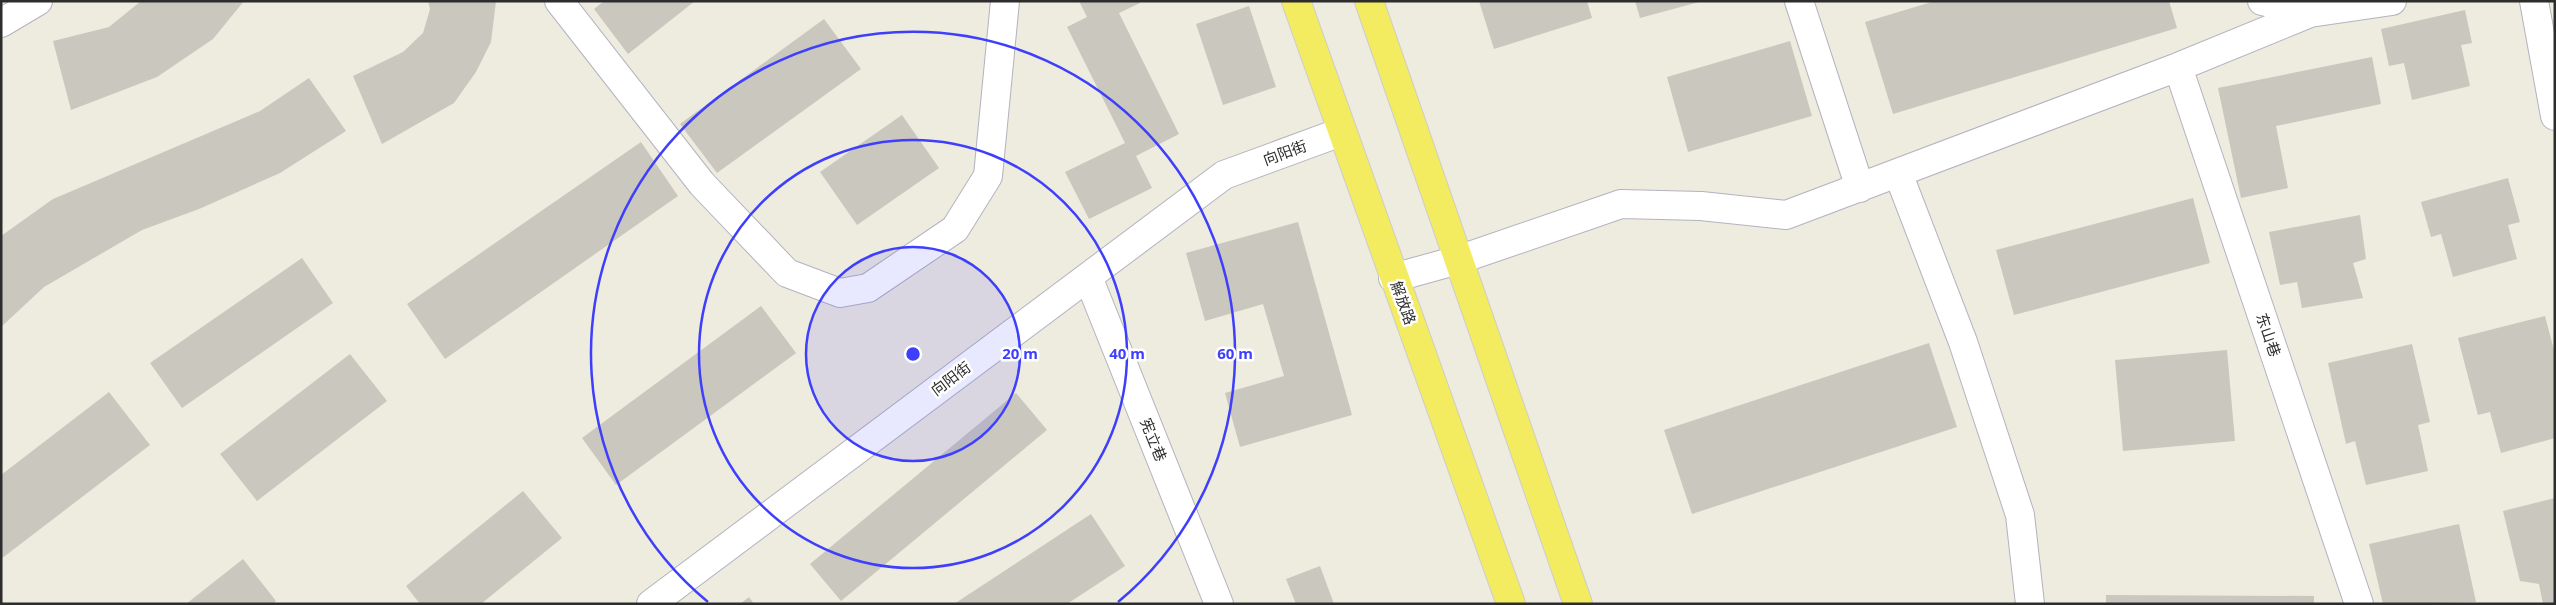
<svg xmlns="http://www.w3.org/2000/svg" width="2556" height="605" viewBox="0 0 2556 605" font-family="'Noto Sans','Noto Sans SC',sans-serif">
	<style>
		.building { fill: #cac7bf }
		.lines { fill: none; stroke-linecap: round; stroke-linejoin: round }
		.street-casing { stroke: #b3b3c0; stroke-width: 30 }
		.primary-casing { stroke: #cdcdcd; stroke-width: 30 }
		.street { stroke: #fff; stroke-width: 28 }
		.primary { stroke: #f3eb60; stroke-width: 28 }
		.ring { fill: none; stroke: #3e3ffc; stroke-width: 2.5 }
		.labels { text-anchor: middle; stroke-width: 5; stroke-linejoin: round; paint-order: stroke }
		.street-label { font-size: 15px; fill: #2d2d2d; stroke: #fff }
		.centre { fill: #3e3ffc; stroke: #fff; stroke-width: 2.5 }
		.ring-label { font-size: 15px; text-anchor: middle; font-weight: bold; fill: #3e3ffc; stroke: #fff; stroke-width: 5; stroke-linejoin: round; paint-order: stroke }
	</style>
	<rect width="100%" height="100%" fill="#eeebdf"/>
	<!-- building -->
	<path class="building" d="M141 1H244L213 39 157 77 71 110 53 41 109 27Z
		M428 1H496L491 42 476 72 454 103 382 144 353 76 403 52 423 33 430 9Z
		M604 1H695L628 54 594 9Z
		M1079 1H1138L1140 3 1119 13 1179 134 1136 156 1152 188 1089 219 1065 172 1125 143 1067 27 1087 17Z
		M1479 1H1587L1592 18 1494 49Z
		M1635 1H1699V2L1640 18Z
		M1935 1H2169L2177 28 1893 114 1865 22Z
		M1249 6 1276 87 1223 105 1196 24Z
		M2465 10 2472 43 2461 45 2470 86 2412 100 2404 63 2389 66 2381 29Z
		M824 19 861 69 717 173 680 124Z
		M1790 41 1812 116 1688 152 1667 77Z
		M2372 57 2381 104 2276 126 2288 188 2241 198 2218 88Z
		M309 78 346 131 280 173 199 209 142 230 44 287 1 327V236L53 199 260 111Z
		M902 115 939 168 857 225 820 172Z
		M641 142 678 196 445 359 407 304Z
		M2508 178 2520 222 2508 225 2517 259 2453 277 2441 234 2431 237 2421 202Z
		M2193 198 2210 263 2014 315 1996 250Z
		M2360 215 2366 259 2353 263 2363 298 2302 308 2297 282 2280 285 2269 232Z
		M1298 222 1352 415 1240 447 1225 393 1284 376 1263 304 1205 321 1186 253Z
		M302 258 333 303 182 408 150 363Z
		M761 306 796 353 616 485 582 438Z
		M2545 316 2555 354V438L2501 453 2490 412 2478 415 2458 338Z
		M1929 343 1957 427 1692 514 1664 430Z
		M2412 344 2430 422 2418 425 2428 471 2366 485 2355 441 2346 444 2328 363Z
		M2227 350 2235 441 2123 451 2115 360Z
		M350 354 387 401 257 501 220 454Z
		M109 392 150 445 1 559V475Z
		M1016 393 1047 430 841 601 810 564Z
		M523 491 562 538 481 604H420L406 586Z
		M2555 498V604H2543L2539 584 2520 581 2503 511Z
		M1091 514 1125 566 1067 604H954Z
		M2459 524 2476 602 2383 604 2369 544Z
		M243 559 276 601 273 604H186Z
		M1320 566 1334 604H1296L1286 579Z
		M2106 595 2314 596V604H2106Z
		M749 597 754 604H740Z"/>
	<g class="lines">
		<!-- street casing -->
		<g class="street-casing">
			<path id="street" d="M559 1 702 184 787 273 840 293 868 288 955 229 988 176 1005 1
				M1799 1 1860 188
				M2262 1 2310 13
				M2534 1 2555 116
				M1 23 38 1
				M2178 67 2359 604
				M1898 173 1963 342 2020 515 2030 604
				M1088 277 1219 604
				M1393 278 1458 260 1621 204 1701 206 1786 215 2178 67 2310 13 2392 1
				M651 604 1224 175 1341 132"/>
		</g>
		<!-- primary casing -->
		<g class="primary-casing">
			<path id="primary" d="M1296 1 1511 604
				M1369 1 1578 604"/>
		</g>
		<!-- street -->
		<use href="#street" class="street"/>
		<!-- primary -->
		<use href="#primary" class="primary"/>
	</g>
	<!-- distance rings -->
	<circle cx="913" cy="354" r="107" fill="#3e3ffc" fill-opacity=".12"/>
	<g class="ring">
		<circle cx="913" cy="354" r="107"/>
		<circle cx="913" cy="354" r="214"/>
		<path d="M708 602A322 322 0 1 1 1118 602"/>
	</g>
	<g class="labels">
		<!-- street labels -->
		<g class="street-label">
			<text transform="translate(1285 153) rotate(-20)" y="5">向阳街</text>
			<text transform="translate(1403 303) rotate(70)" y="5">解放路</text>
			<text transform="translate(2268 335) rotate(71)" y="5">东山巷</text>
			<text transform="translate(951 379) rotate(-37)" y="5">向阳街</text>
			<text transform="translate(1153 440) rotate(68)" y="5">宪立巷</text>
		</g>
	</g>
	<circle cx="913" cy="354" r="8" class="centre"/>
	<g class="ring-label">
		<text x="1020" y="359">20 m</text>
		<text x="1127" y="359">40 m</text>
		<text x="1235" y="359">60 m</text>
	</g>
	<!-- border -->
	<rect width="2556" height="605" fill="none" stroke="#2d2d2d" stroke-width="5"/>
</svg>
